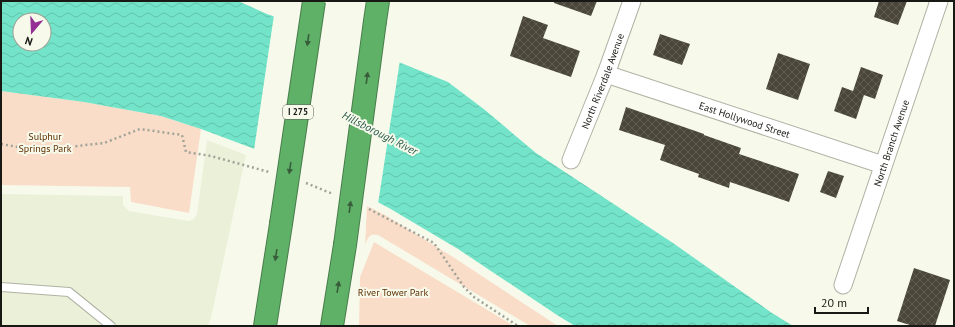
<svg xmlns="http://www.w3.org/2000/svg" width="955" height="327" viewBox="0 0 955 327" font-family="'PT Sans',sans-serif">
	<style>
		.built { fill: #ebf0d9 }
		.green { fill: #f9ddc9 }
		.water { fill: url(#water-waves); fill-rule: evenodd }
		.pier { fill: #f7faeb }
		.building { fill: url(#building-cross-hatch) }
		.lines { fill: none; stroke-linecap: round; stroke-linejoin: round }
		.lane-casing { stroke: #afb2a4; stroke-width: 10 }
		.street-casing { stroke: #afb2a4; stroke-width: 19 }
		.highway-casing { stroke: #477c4b; stroke-width: 24 }
		.path { stroke: #a1a398; stroke-width: 2.5; stroke-dasharray: 2 3; stroke-linecap: butt }
		.lane { stroke: #fff; stroke-width: 8 }
		.street { stroke: #fff; stroke-width: 17 }
		.highway { stroke: #60b168; stroke-width: 22 }
		.highway-bridge-casing { stroke: #477c4b; stroke-width: 24; stroke-linecap: butt }
		.highway-bridge { stroke: #60b168; stroke-width: 22 }
		.oneway { fill: #385d3a }
		.labels { text-anchor: middle; stroke-width: 4; stroke-linejoin: round; paint-order: stroke }
		.shield { fill: #f7faeb; stroke: #5b5c54; stroke-width: 1 }
		.shield-label { font-size: 9px; font-weight: bold; fill: #181914 }
		.street-label { font-size: 10px; fill: #181914; stroke: #f7faeb }
		.park-label { font-size: 10px; fill: #5e3003; stroke: #f7faeb }
		.water-label { font-size: 11px; font-style: italic; fill: #26574c; stroke: #f7faeb }
	</style>
	<defs>
		<pattern id="water-waves" width="16" height="10" patternUnits="userSpaceOnUse"><rect width="16" height="10" fill="#73e4c9"/><path d="M0 5q4-4 8 0t8 0" fill="none" stroke="#63c3ac"/></pattern>
		<pattern id="building-cross-hatch" width="8" height="8" patternUnits="userSpaceOnUse"><rect width="8" height="8" fill="#4b463a"/><path d="M0 0l8 8M0 8l8-8" fill="none" stroke="#615d53"/></pattern>
	</defs>
	<rect width="100%" height="100%" fill="#f7faeb"/>
	<!-- built -->
	<path class="built" d="M207 140 246 155 211 318 208 326H1V194L123 196V205L129 211 189 221 194 219 197 214Z"/>
	<!-- green -->
	<path class="green" d="M1 91 84 102 161 116 201 129 189 213 131 202 130 187 1 185Z
		M367 206 385 215 453 257 558 326H530L378 235C370 233 368 237 365 245Z
		M374 242 514 326H359L360 277Z"/>
	<!-- water -->
	<path class="water" d="M1 1H238L267 14 401 63 448 82 485 110 536 153 673 243 772 313 793 326H575L557 315 458 249 389 208 325 175 201 129 161 116 84 102 1 91ZM20 20H44V44H20Z"/>
	<!-- pier -->
	<path class="pier" d="M276 3 304 9 302 20 275 10Z
		M274 15 400 60 378 204 324 176 254 150Z"/>
	<!-- building -->
	<path class="building" d="M554 1H597L591 16 554 3Z
		M879 1H907L898 25 874 17Z
		M523 16 548 25 543 38 580 51 571 77 510 56Z
		M660 34 690 44 682 65 653 55Z
		M778 53 810 64 798 100 766 89Z
		M861 67 883 75 875 99 853 91Z
		M842 87 864 95 856 119 834 111Z
		M626 107 704 134V135L741 148 739 154 799 174 789 202 730 182 729 188 698 177 699 174 660 160 665 145 619 130Z
		M828 171 844 176 836 198 820 192Z
		M914 268 950 280 935 326H913L897 321Z"/>
	<g class="lines">
		<!-- lane casing -->
		<g class="lane-casing">
			<path id="lane" d="M1 287 69 292 111 326"/>
		</g>
		<!-- street casing -->
		<g class="street-casing">
			<g id="street">
				<path id="s1" d="M606 74 883 165"/>
				<path id="s2" d="M571 160 606 74 632 1"/>
				<path id="s3" d="M843 285 939 1"/>
			</g>
		</g>
		<!-- highway casing -->
		<g class="highway-casing">
			<path id="highway" d="M375 21 378 1
				M265 326 281 224
				M332 326 345 245"/>
		</g>
		<!-- path -->
		<path class="path" d="M1 144 29 149 59 148 104 143 140 129 182 135 186 152 211 156 269 172
			M306 183 333 194
			M369 209 434 243 464 287 474 297 518 326"/>
		<!-- lane -->
		<use href="#lane" class="lane"/>
		<!-- street -->
		<use href="#street" class="street"/>
		<!-- highway -->
		<use href="#highway" class="highway"/>
		<!-- highway-bridge casing -->
		<g class="highway-bridge-casing">
			<path id="highway-bridge" d="M281 224 314 1
				M345 245 375 21"/>
		</g>
		<!-- highway-bridge -->
		<use href="#highway-bridge" class="highway-bridge"/>
	</g>
	<!-- one-way arrows -->
	<defs><path id="oneway-solid" d="M-6-.8H1V-3.2L6.5 0L1 3.2V.8H-6Z"/></defs>
	<g class="oneway">
		<use href="#oneway-solid" transform="translate(308 40) rotate(98)"/>
		<use href="#oneway-solid" transform="translate(367 78) rotate(-82)"/>
		<use href="#oneway-solid" transform="translate(290 168) rotate(98)"/>
		<use href="#oneway-solid" transform="translate(350 207) rotate(-82)"/>
		<use href="#oneway-solid" transform="translate(276 255) rotate(99)"/>
		<use href="#oneway-solid" transform="translate(338 287) rotate(-81)"/>
	</g>
	<g class="labels">
		<!-- shield labels -->
		<rect class="shield" x="283" y="105" width="30" height="14" rx="3"/>
		<g class="shield-label">
			<text x="298" y="115">I 275</text>
		</g>
		<!-- street labels -->
		<g class="street-label">
			<text dy="4" stroke="none"><textPath href="#s2" startOffset="85">North Riverdale Avenue</textPath></text>
			<text dy="4" stroke="none"><textPath href="#s1" startOffset="146">East Hollywood Street</textPath></text>
			<text dy="4" stroke="none"><textPath href="#s3" startOffset="150">North Branch Avenue</textPath></text>
		</g>
		<!-- park labels -->
		<g class="park-label">
			<text x="45" y="140">Sulphur<tspan x="45" dy="12">Springs Park</tspan></text>
			<text x="393" y="296">River Tower Park</text>
		</g>
		<!-- water labels -->
		<g class="water-label">
			<text transform="translate(380 133) rotate(27)" y="4">Hillsborough River</text>
		</g>
	</g>
	<!-- border -->
	<rect width="955" height="327" fill="none" stroke="#181914" stroke-width="4"/>
	<!-- north arrow -->
	<g transform="translate(32 32) rotate(199)"><circle r="19" fill="#f7faeb" stroke="#9ea095"/>
	<path d="M0-3L7 15L0 10L-7 15Z" fill="#942e94"/>
	<text y="-6" font-size="11" font-weight="bold" text-anchor="middle" fill="#181914">N</text>
	</g>
	<!-- scale -->
	<path d="M815 307v6h53v-6" fill="none" stroke="#181914" stroke-width="2"/>
	<text x="821" y="307" font-size="12" fill="#181914" stroke="#f7faeb" stroke-width="3" paint-order="stroke">20 m</text>
</svg>
